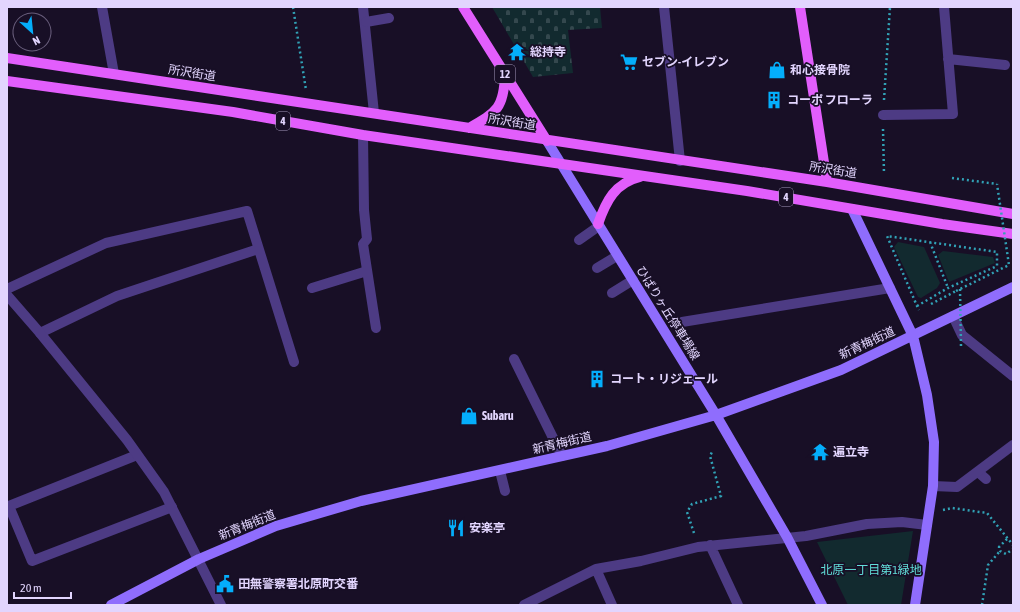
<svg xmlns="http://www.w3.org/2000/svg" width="1020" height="612" viewBox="0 0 1020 612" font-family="'Asap Condensed','Noto Sans JP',sans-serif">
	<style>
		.green { fill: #122a2f }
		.cemetery { fill: url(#cemetery-stones) }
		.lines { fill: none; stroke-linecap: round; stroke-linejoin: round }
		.path { stroke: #31a2b6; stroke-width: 2.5; stroke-dasharray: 2 3; stroke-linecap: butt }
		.lane { stroke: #4d3b84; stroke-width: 10 }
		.street { stroke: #4d3b84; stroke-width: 10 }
		.secondary { stroke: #8f6dfd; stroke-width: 10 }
		.primary { stroke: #e25efc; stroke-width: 10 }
		.path-bridge { stroke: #31a2b6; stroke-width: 2.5; stroke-dasharray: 2 3; stroke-linecap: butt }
		.labels { text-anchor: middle; stroke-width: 3.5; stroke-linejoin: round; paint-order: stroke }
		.shield { fill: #180f26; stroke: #a59abd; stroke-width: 1 }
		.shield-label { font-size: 11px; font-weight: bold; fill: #e2d5fe }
		.poi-label { font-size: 12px; font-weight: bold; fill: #e2d5fe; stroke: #180f26; text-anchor: start }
		.street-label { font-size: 12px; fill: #e2d5fe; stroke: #180f26 }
		.park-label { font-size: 12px; fill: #61ded9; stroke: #180f26 }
	</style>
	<defs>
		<pattern id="cemetery-stones" width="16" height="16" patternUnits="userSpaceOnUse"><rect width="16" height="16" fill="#122a2f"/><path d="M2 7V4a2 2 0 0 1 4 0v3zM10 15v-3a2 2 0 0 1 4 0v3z" fill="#34484e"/></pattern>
	</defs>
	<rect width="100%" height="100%" fill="#180f26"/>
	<!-- green -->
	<path class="green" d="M898 242 924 247 940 283 937 288 921 298 918 297 894 247Z
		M943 251 993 257 995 263 949 282 938 255Z
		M913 531 901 605H848L817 542Z"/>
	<!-- cemetery -->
	<path class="cemetery" d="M492 7H600L602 28 568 30 573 73 533 77Z"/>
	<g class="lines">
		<!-- path -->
		<path class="path" d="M293 7 306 90
			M884 100 890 7
			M883 129 884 174
			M952 178 997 184
			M930 242 948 288
			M931 304 956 291
			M917 306 948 288 997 266V252L887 236 917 306 919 310
			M943 510 952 508 987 513 1013 545
			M694 533 687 512 692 504 721 496 710 456 713 450
			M1007 539 999 547 1000 551 1006 554 1013 549
			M982 605 988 565 1000 551"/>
		<!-- lane -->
		<path class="lane" d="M102 7 114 74
			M363 7 374 113
			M363 135 364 210 367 239 363 244 376 328
			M579 240 599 226
			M597 268 617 256
			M312 288 367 271
			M7 289 106 243 247 211 294 362
			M612 293 633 280
			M682 322 890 288
			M40 333 117 296 258 249
			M514 359 562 456
			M137 455 9 506 32 561 172 507
			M500 471 505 491
			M978 472 986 479"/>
		<!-- street -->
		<path class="street" d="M664 7 680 161
			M366 22 389 18
			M948 59 1005 65
			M883 115 953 114 944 7
			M7 295 40 333 127 440 164 492 221 605
			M953 316 962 335 1013 376
			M933 486 957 487 1013 445
			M710 545 738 605
			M596 569 612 605
			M524 605 596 569 641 561 698 547 806 536 867 524 902 522 927 525"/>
		<!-- secondary -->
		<path class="secondary" d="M547 141 716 415 787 537 822 605
			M852 209 913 336 927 395 934 442 933 486 915 605
			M111 605 199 559 276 526 361 501 607 446 716 415 841 370 1013 287"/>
		<!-- primary -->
		<path class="primary" d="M463 7 547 141
			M800 7 827 182
			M7 58 827 182 1013 214
			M7 81 233 112 363 135 747 191 942 224 1013 234
			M469 128C497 112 504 108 505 74
			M598 224C606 201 615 183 640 177"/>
		<!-- path-bridge -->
		<path class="path-bridge" d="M960 289 961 346
			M956 291 1009 265 997 184"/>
	</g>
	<!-- icons -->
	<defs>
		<g id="temple-bare" transform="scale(1.38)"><path d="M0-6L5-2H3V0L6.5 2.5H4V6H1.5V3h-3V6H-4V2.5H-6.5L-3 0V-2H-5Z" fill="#04aefb" stroke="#180f26" stroke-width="2.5" paint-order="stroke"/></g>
		<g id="supermarket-bare" transform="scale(1.38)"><path d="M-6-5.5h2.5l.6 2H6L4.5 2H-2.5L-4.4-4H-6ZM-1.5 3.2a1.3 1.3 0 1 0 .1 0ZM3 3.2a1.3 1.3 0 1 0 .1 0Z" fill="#04aefb" stroke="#180f26" stroke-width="2.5" paint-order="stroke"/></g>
		<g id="shop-bare" transform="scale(1.38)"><path d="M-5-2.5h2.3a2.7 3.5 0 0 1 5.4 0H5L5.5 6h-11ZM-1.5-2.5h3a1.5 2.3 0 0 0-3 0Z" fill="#04aefb" stroke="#180f26" stroke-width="2.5" paint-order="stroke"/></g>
		<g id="building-bare" transform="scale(1.38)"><path d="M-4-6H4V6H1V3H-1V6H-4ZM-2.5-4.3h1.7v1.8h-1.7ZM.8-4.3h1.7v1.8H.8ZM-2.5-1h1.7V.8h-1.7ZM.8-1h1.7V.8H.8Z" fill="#04aefb" stroke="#180f26" stroke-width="2.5" paint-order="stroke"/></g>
		<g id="restaurant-bare" transform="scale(1.38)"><path d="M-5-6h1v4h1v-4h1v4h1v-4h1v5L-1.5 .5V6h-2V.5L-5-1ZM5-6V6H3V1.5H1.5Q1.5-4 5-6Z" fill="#04aefb" stroke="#180f26" stroke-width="2.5" paint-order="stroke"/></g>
		<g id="civic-bare" transform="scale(1.38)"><path d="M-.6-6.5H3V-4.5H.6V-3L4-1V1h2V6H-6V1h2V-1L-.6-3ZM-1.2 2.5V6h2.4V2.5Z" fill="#04aefb" stroke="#180f26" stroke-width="2.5" paint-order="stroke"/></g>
	</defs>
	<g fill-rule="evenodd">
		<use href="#temple-bare" x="517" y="52"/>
		<use href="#supermarket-bare" x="629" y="62"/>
		<use href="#shop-bare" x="777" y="70"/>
		<use href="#building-bare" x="774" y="100"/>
		<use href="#building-bare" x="597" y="379"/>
		<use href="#shop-bare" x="469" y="416"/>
		<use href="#temple-bare" x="820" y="452"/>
		<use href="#restaurant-bare" x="456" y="528"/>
		<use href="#civic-bare" x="225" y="584"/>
	</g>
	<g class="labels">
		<!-- shield labels -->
		<g class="shield">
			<rect x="495" y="65" width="20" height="18" rx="3"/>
			<rect x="276" y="112" width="14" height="18" rx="3"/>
			<rect x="779" y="188" width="14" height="18" rx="3"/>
		</g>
		<g class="shield-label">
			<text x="505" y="78">12</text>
			<text x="283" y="125">4</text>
			<text x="786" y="201">4</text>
		</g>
		<!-- poi labels -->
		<g class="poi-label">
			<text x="530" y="56">総持寺</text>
			<text x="642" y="66">セブン-イレブン</text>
			<text x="790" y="74">和心接骨院</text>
			<text x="787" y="104">コーポ フローラ</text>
			<text x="610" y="383">コート・リジェール</text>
			<text x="482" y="420">Subaru</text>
			<text x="833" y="456">遍立寺</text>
			<text x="469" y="532">安楽亭</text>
			<text x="238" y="588">田無警察署北原町交番</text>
		</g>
		<!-- street labels -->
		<g class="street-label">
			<text transform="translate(192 73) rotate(9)" y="4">所沢街道</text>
			<text transform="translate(512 122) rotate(9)" y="4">所沢街道</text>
			<text transform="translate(833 170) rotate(9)" y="4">所沢街道</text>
			<text transform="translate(668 313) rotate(58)" y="4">ひばりヶ丘停車場線</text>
			<text transform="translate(867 343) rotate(-25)" y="4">新青梅街道</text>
			<text transform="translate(562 443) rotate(-13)" y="4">新青梅街道</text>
			<text transform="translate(247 525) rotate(-22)" y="4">新青梅街道</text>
		</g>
		<!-- park labels -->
		<g class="park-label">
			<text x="871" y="574">北原一丁目第1緑地</text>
		</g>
	</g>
	<!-- border -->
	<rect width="1020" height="612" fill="none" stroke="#e2d5fe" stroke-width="16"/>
	<!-- north arrow -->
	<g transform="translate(32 32) rotate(153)"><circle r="19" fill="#180f26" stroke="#695e7c"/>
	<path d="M0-3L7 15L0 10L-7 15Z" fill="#04aefb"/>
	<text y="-6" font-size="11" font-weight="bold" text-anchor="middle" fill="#e2d5fe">N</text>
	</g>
	<!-- scale -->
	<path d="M14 592v6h57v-6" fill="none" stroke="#e2d5fe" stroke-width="2"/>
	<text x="20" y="592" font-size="12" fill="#e2d5fe" stroke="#180f26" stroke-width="3" paint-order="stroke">20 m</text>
</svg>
